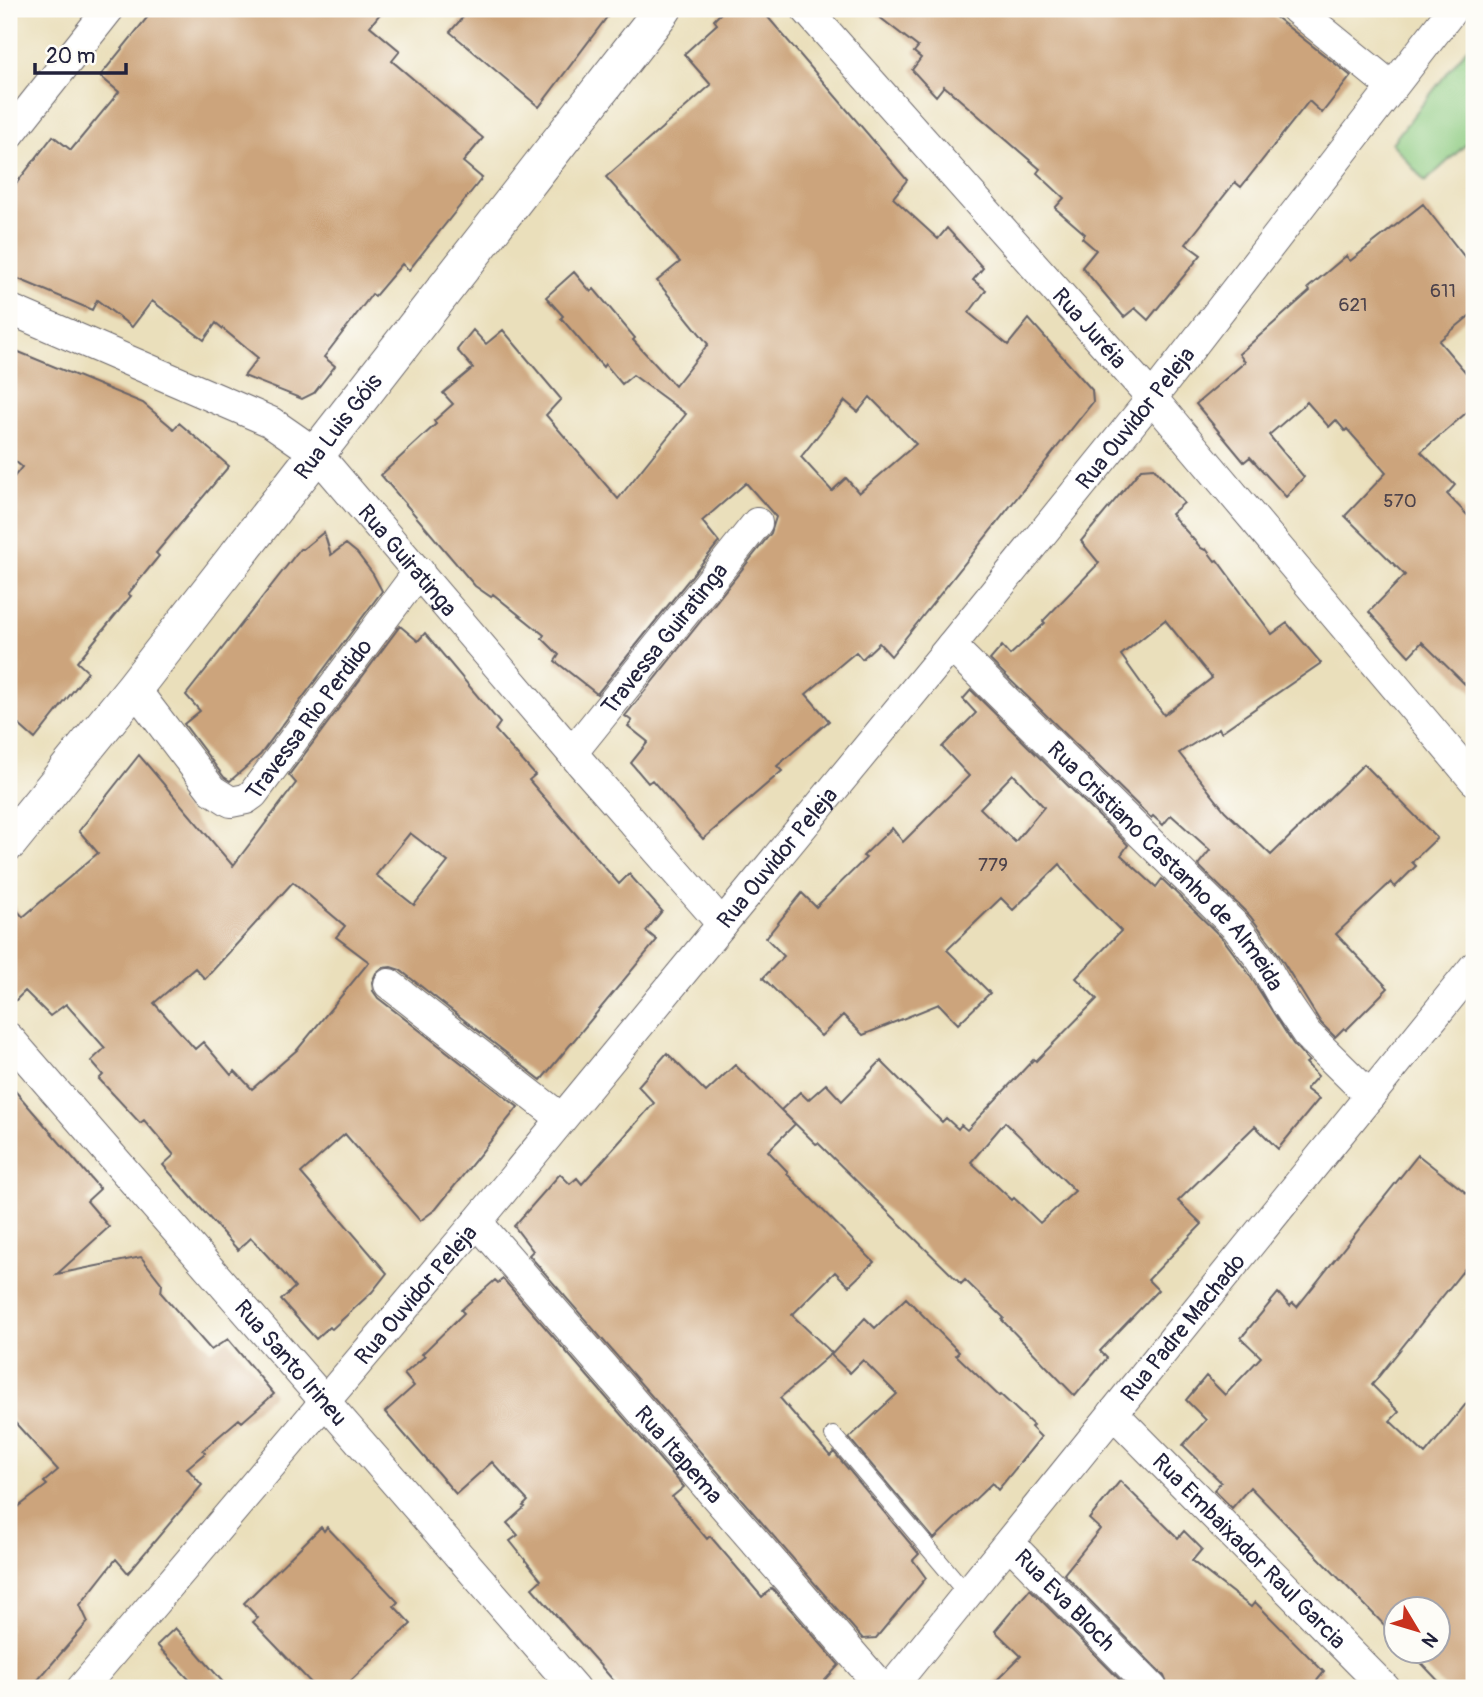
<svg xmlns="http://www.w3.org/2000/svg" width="1483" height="1697" viewBox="0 0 1483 1697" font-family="Pangolin,sans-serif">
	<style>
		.green { fill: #8dcb81; stroke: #58765e; stroke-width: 2 }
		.building { fill: #cca47b; fill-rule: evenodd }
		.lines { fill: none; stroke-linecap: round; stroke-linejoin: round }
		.service-casing { stroke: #686468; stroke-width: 18 }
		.minor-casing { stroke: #686468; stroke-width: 32 }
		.tertiary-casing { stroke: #686468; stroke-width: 39 }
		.service { stroke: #fff; stroke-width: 16 }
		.minor { stroke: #fff; stroke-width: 30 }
		.tertiary { stroke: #fff; stroke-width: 37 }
		.labels { text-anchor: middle; stroke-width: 5; stroke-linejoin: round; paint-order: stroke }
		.number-label { font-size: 19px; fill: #4c424b }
		.street-label { font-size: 23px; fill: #22223b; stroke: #fdfcf7 }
	</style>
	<rect width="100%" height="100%" fill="#fdfcf7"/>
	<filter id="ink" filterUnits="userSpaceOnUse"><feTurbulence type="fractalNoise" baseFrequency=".0143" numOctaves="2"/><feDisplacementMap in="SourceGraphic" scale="14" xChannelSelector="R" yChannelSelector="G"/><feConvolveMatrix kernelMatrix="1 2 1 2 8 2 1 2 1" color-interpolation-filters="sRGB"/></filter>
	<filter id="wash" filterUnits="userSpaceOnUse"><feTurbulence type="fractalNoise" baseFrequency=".00686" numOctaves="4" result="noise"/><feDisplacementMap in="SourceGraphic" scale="28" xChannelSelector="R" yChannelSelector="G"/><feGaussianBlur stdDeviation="1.57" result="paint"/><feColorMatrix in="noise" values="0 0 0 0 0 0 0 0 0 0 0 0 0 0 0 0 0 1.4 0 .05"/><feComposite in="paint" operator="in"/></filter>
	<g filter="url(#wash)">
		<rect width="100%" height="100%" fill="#eadfbb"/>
		<!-- green -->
		<path class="green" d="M1474 39V137L1425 182 1392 143Z"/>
		<g id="blocks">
			<!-- building -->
			<path class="building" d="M154 9H384L370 26 400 51 392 61 483 138 463 162 482 178 409 270 402 264 375 296 372 294 324 357 335 366 314 393 302 399 244 376 258 358 216 323 204 340 152 301 132 327 97 300 92 310 9 275V193L53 136 71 150 119 92 100 76Z
				M470 9H613L539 107 450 32Z
				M725 9H761L907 180 893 198 938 239 947 228 983 268 973 280 986 290 969 313 1008 345 1029 319 1092 390 1093 402 891 656 879 643 862 659 856 652 806 694 829 721 777 766 782 771 703 839 652 780 648 783 631 763 648 742 628 726 632 721 625 716 771 533 776 517 746 483 702 521 719 542 597 694 555 661 559 655 542 638 544 635 493 594 491 597 475 586 381 475 436 424 434 421 453 404 443 393 473 368 457 350 473 330 486 344 503 330 561 399 546 415 618 499 686 414 633 375 622 384 605 364 603 367 561 318 563 316 546 297 574 272 591 292 594 289 635 338 633 340 675 386 708 344 657 281 680 262 606 177 711 85 684 54 717 24 714 20ZM870 397 916 444 859 493 846 478 832 491 801 457 845 401 858 412Z
				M869 9H1265L1351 76 1322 113 1309 101 1241 187 1235 182 1186 244 1201 255 1148 320 1135 308 1124 317 1082 267 1096 250 1082 238 1085 234 1055 208 1064 198 1037 173 1040 169 944 86 936 96 912 70 921 58 914 52 918 47Z
				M1423 204 1474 269V312L1439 341 1474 382V406L1421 452 1455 485 1447 494 1474 522V693L1422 642 1409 656 1369 612 1405 575 1345 516 1386 473 1347 429 1345 431 1336 420 1329 427 1307 402 1269 435 1304 477 1286 497 1250 457 1244 462 1196 404 1245 362 1239 354 1310 291 1308 288 1346 256 1350 261Z
				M9 348 143 403 174 429 179 423 229 466 156 553 159 556 128 594 131 596 77 662 88 672 35 739 9 716V483L22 467 9 456Z
				M1154 468 1184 503 1171 514 1201 548 1205 550 1206 549 1215 561 1217 560 1272 634 1287 623 1321 663 1221 732 1219 728 1179 753 1225 811 1271 855 1364 764 1437 838 1412 862 1416 866 1395 887 1391 882 1336 934 1388 988 1346 1030 1344 1028 1335 1037 1321 1023 1277 952 1250 916 1198 865 1210 850 1171 815 1163 825 1153 816 1151 818 990 660 1002 646 1010 655 1045 623 1043 621 1099 563 1081 541 1141 469ZM1165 620 1212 678 1164 715 1121 655Z
				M324 532 331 555 346 544 357 553 373 574 382 591 260 755 230 781 224 777 184 724 200 711 186 695 300 549H303Z
				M400 626 418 641 425 633 500 723 495 730 535 775 529 780 619 884 629 874 662 911 646 931 657 940 541 1080 400 970 391 967 382 968 376 973 372 982 373 991 378 998 518 1107 436 1209 420 1221 345 1134 301 1173 387 1273 372 1292 332 1329 329 1327 316 1339 281 1300 295 1287 285 1275 251 1238 238 1250 228 1239 163 1165 174 1155 144 1120 140 1123 99 1079 103 1075 91 1061 105 1048 66 1004 50 1016 25 991 9 1007V901L23 917 98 853 79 831 139 755 233 866 296 783 289 775ZM410 833 448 862 414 905 376 875ZM293 882 345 926 336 937 369 962 298 1049 252 1089 235 1071 231 1075 203 1042 195 1049 154 1003 195 968 205 979Z
				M971 690 1128 845 1121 855 1156 887 1162 879 1223 939 1247 971 1293 1044 1309 1061 1306 1063 1318 1076 1306 1089 1319 1099 1278 1149 1255 1126 1178 1201 1202 1224 1148 1280 1158 1290 1100 1351 1107 1358 1075 1396 1002 1320 1004 1318 965 1280 961 1284 818 1143 816 1144 781 1110 800 1092 808 1100 826 1084 842 1101 881 1061 942 1122 946 1118 958 1129 961 1125 967 1130 1034 1059 1036 1061 1097 999 1076 978 1121 931 1074 883 1060 864 1013 910 1001 898 947 950 990 993 958 1024 939 1004 863 1035 843 1015 821 1036 763 978 784 956 766 938 802 893 816 907 866 858 863 856 892 828 903 842 969 776 942 747 976 713 963 699ZM1013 774 1044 807 1015 842 980 808ZM1005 1122 1075 1191 1040 1223 1014 1198 1012 1200 971 1162Z
				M667 1053 706 1092 735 1065 795 1124 768 1151 788 1172 787 1174 874 1262 849 1286 835 1272 792 1315 832 1353 780 1398 830 1456 834 1452 919 1554 913 1560 926 1578 876 1638 863 1639 529 1255 533 1251 514 1226 560 1174 570 1184 577 1178 582 1184 654 1103 638 1086Z
				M9 1084 100 1189 87 1201 109 1227 57 1274 141 1257 162 1284 161 1293 211 1350 228 1339 274 1394 242 1422 239 1419 203 1450 205 1453 187 1468 202 1485 128 1573 116 1559 80 1605 88 1622 31 1688H9V1514L47 1485 44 1482 58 1470 9 1416Z
				M1418 1155 1474 1199V1257L1372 1385 1399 1412 1390 1421 1425 1454 1474 1394V1688H1445L1410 1651H1438V1609H1396V1637L1250 1487 1232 1508 1214 1490 1221 1482 1183 1445 1206 1420 1186 1400 1206 1376 1225 1395 1261 1357 1241 1338 1278 1293 1290 1306 1293 1303 1297 1307Z
				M503 1279 684 1487 672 1497 707 1539 710 1536 762 1597 772 1588 839 1665 818 1688H620L532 1588 541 1580 510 1541 518 1535 507 1523 525 1507 523 1506 528 1501 492 1462 456 1494 385 1412 414 1386 404 1374 425 1356 422 1354 464 1313 461 1310 495 1280 498 1283Z
				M906 1298 959 1352 956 1355 999 1396 1001 1395 1033 1425 1031 1427 1041 1437 998 1490 992 1483 934 1539 849 1438 897 1394 863 1360 850 1373 831 1355 865 1318 875 1328Z
				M1120 1481 1178 1538 1184 1531 1202 1549 1192 1561 1251 1607 1255 1602 1324 1672 1311 1688H1169L1164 1676 1064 1574 1100 1529 1089 1519Z
				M321 1527 324 1531 327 1527 398 1602 394 1606 411 1624 343 1688H316L253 1622 258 1618 244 1603Z
				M1030 1589 1128 1688H989L1021 1656 995 1631Z
				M175 1628 196 1651 228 1688H197L157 1645Z"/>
		</g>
	</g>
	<g filter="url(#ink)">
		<use href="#blocks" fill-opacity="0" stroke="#686468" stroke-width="2"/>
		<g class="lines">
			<!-- service casing -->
			<g class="service-casing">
				<path id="service" d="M833 1435 967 1594"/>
			</g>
			<!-- minor casing -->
			<g class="minor-casing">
				<g id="minor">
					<path id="s1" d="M806 9 1152 398 1474 780"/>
					<path d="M1296 9 1392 87"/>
					<path d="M9 135 109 9"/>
					<path id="s2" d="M9 309 271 422 317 454 572 753 722 924"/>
					<path id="s3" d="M951 646 1236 927 1262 961 1286 1003 1307 1034 1370 1096"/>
					<path id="s4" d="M134 688 212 790 231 802 246 799 253 794 419 571"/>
					<path id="s5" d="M572 753 757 523"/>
					<path d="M389 984 561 1118"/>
					<path id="s6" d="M9 1038 574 1688"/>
					<path id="s7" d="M477 1222 882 1688"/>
					<path id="s8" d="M1113 1413 1385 1688"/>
					<path id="s9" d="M1009 1543 1152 1688"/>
					<path id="s10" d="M82 1688 477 1222 951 646 1152 398 1453 9"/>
					<path id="s11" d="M891 1688 1474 967"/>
				</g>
			</g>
			<!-- tertiary casing -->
			<g class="tertiary-casing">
				<g id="tertiary">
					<path id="s12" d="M9 842 134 688 663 9"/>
				</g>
			</g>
			<!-- service -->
			<use href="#service" class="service"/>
			<!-- minor -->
			<use href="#minor" class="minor"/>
			<!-- tertiary -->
			<use href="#tertiary" class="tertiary"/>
		</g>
	</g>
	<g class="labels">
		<!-- number labels -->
		<g class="number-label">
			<text x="1443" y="297">611</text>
			<text x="1353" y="311">621</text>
			<text x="1400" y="507">570</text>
			<text x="993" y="871">779</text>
		</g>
		<!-- street labels -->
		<g class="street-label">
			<text dy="8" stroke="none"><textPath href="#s1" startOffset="427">Rua Juréia</textPath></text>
			<text dy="8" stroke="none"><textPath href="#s10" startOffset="1650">Rua Ouvidor Peleja</textPath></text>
			<text dy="8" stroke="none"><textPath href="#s12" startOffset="530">Rua Luis Góis</textPath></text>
			<text dy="8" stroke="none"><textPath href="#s2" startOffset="481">Rua Guiratinga</textPath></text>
			<text dy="8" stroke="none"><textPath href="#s5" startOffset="147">Travessa Guiratinga</textPath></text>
			<text dy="8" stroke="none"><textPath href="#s4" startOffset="268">Travessa Rio Perdido</textPath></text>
			<text dy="8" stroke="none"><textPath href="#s10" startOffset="1083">Rua Ouvidor Peleja</textPath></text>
			<text dy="8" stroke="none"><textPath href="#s3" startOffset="308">Rua Cristiano Castanho de Almeida</textPath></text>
			<text dy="8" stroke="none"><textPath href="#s10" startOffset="516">Rua Ouvidor Peleja</textPath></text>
			<text dy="8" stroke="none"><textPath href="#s11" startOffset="464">Rua Padre Machado</textPath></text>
			<text dy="8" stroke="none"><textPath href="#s6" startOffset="430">Rua Santo Irineu</textPath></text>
			<text dy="8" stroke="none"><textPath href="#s7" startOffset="308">Rua Itapema</textPath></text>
			<text dy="8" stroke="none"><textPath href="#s8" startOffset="194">Rua Embaixador Raul Garcia</textPath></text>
			<text dy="8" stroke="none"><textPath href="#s9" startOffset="80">Rua Eva Bloch</textPath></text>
		</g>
	</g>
	<!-- margin -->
	<rect width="1483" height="1697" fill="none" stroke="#fdfcf7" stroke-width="35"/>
	<!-- north arrow -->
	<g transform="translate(1417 1630) rotate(128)"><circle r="33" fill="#fdfcf7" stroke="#a5a5ac" stroke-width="2"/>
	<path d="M0-5L12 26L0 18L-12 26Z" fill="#c8321e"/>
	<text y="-10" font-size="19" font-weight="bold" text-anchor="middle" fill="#22223b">N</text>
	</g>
	<!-- scale -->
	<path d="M35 63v10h91v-10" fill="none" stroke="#22223b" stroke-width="3.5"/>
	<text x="46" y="63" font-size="21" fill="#22223b" stroke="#fdfcf7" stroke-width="5" paint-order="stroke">20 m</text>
</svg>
